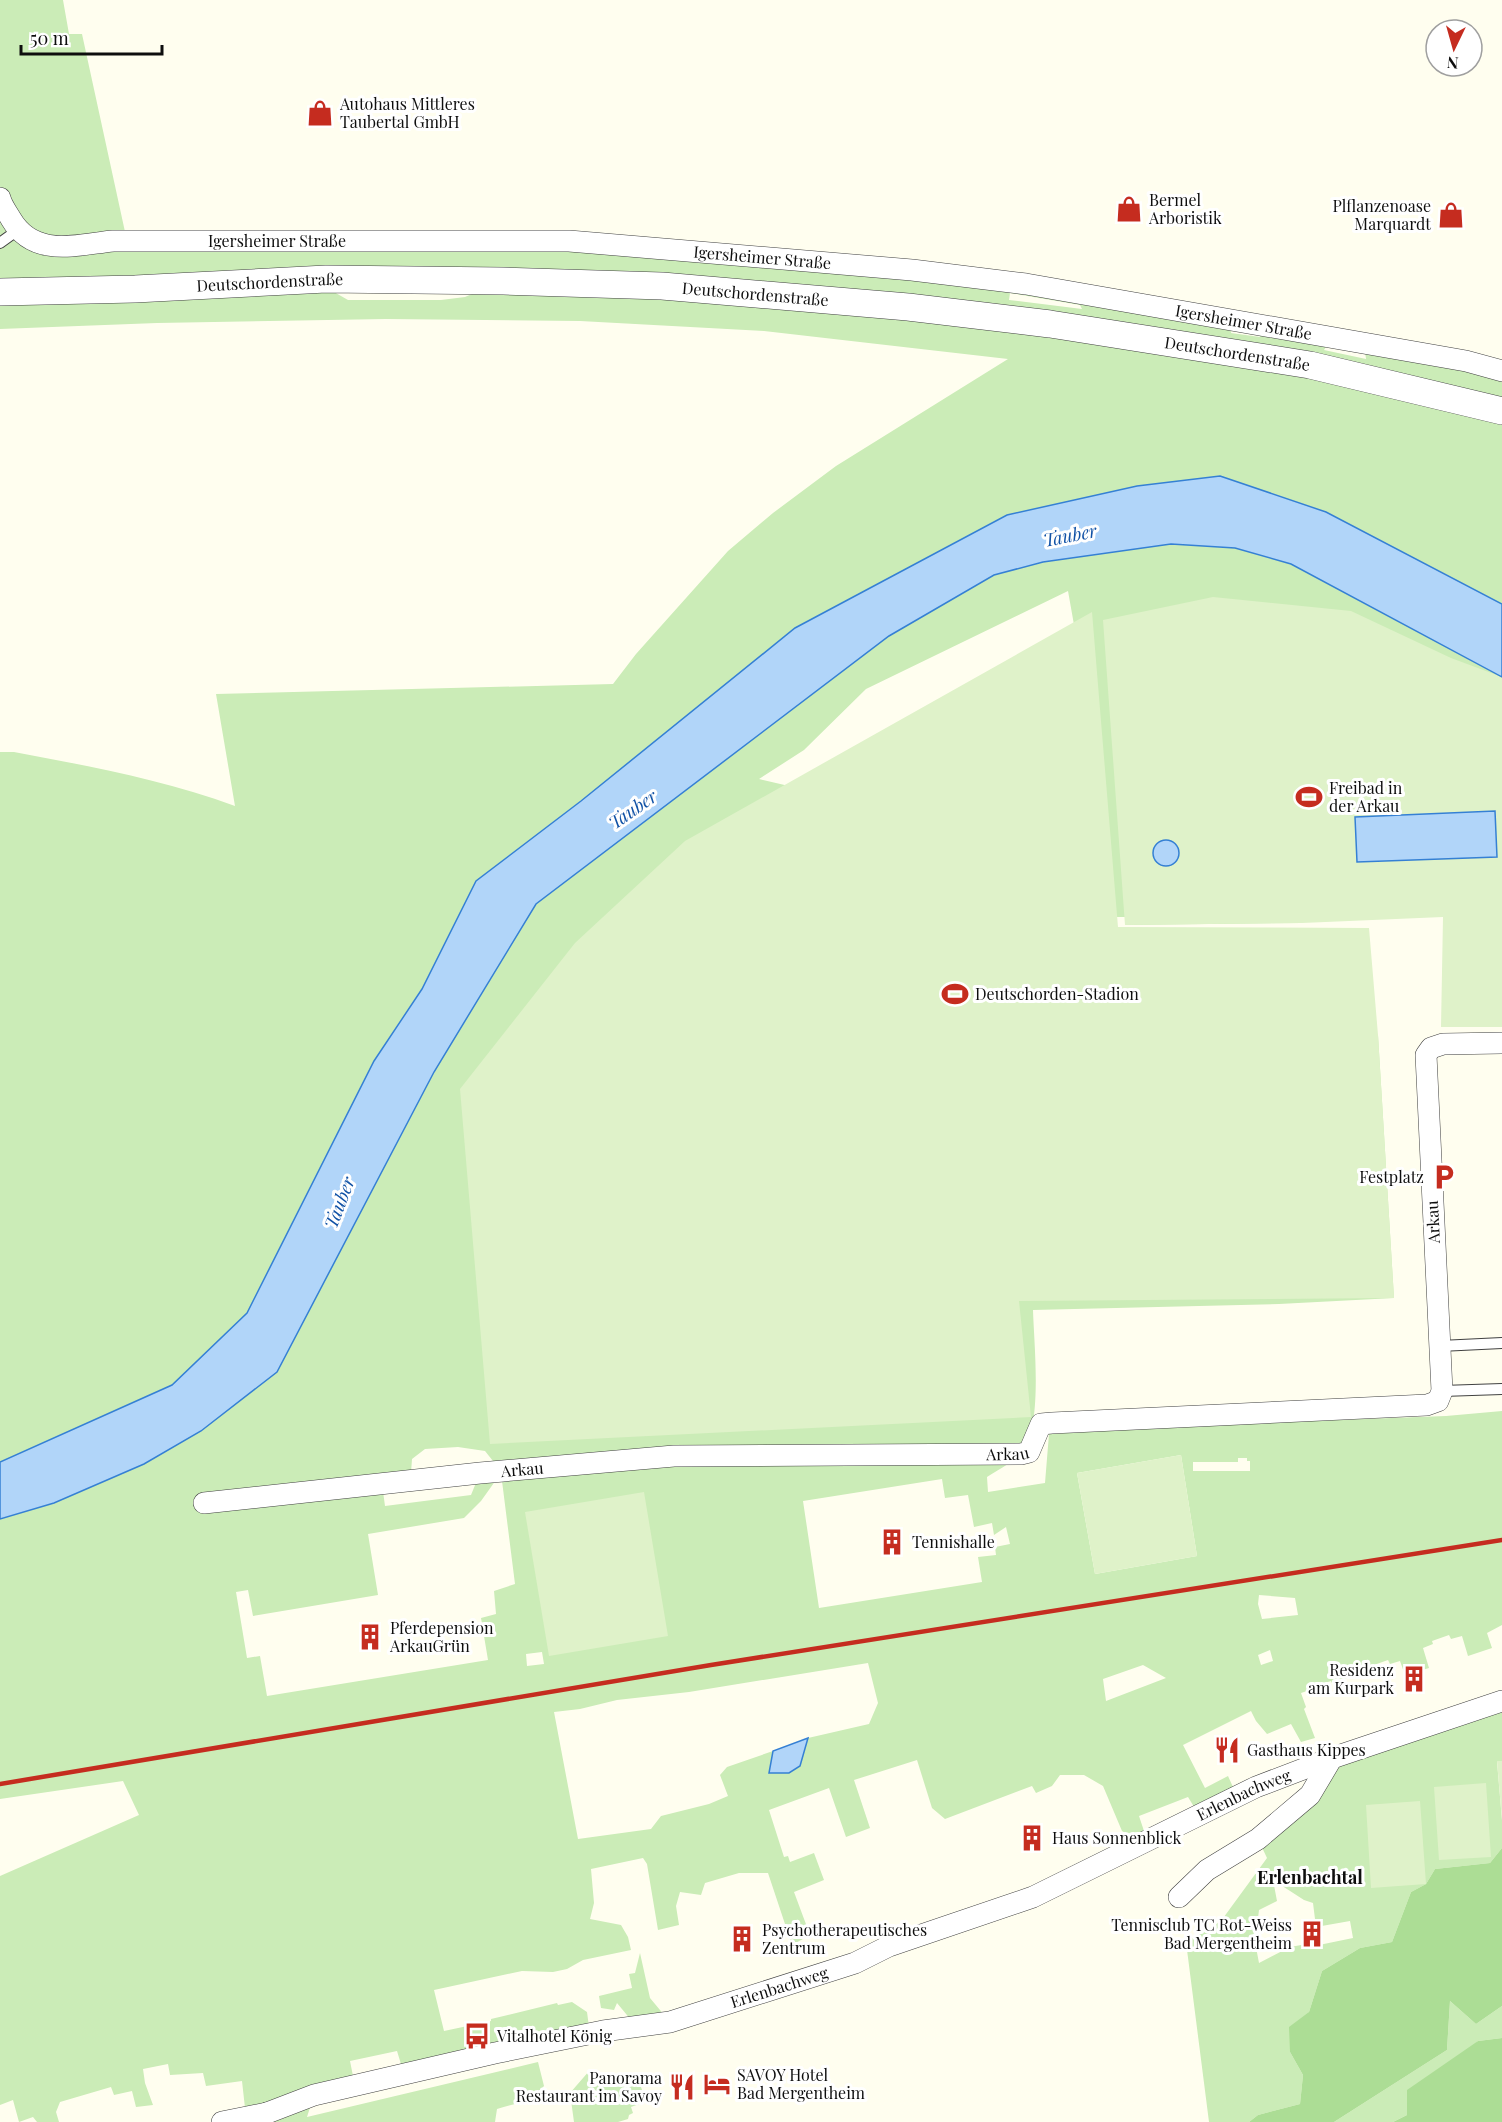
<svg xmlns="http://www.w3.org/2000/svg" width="1502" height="2122" viewBox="0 0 1502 2122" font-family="'Playfair Display',serif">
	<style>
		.green { fill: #cbecb7; fill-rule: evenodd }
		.forest { fill: #acdd95 }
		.pitch { fill: #dff2c9 }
		.water { fill: #b1d5f9; stroke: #3580d4; stroke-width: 1.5 }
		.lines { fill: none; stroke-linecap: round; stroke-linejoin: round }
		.service-casing { stroke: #414141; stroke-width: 12 }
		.minor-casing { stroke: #414141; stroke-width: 22 }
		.tertiary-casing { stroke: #414141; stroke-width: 28 }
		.service { stroke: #fff; stroke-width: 10 }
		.minor { stroke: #fff; stroke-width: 21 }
		.tertiary { stroke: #fff; stroke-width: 27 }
		.rail { stroke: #c52c1f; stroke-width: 4.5 }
		.labels { text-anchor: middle; stroke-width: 6; stroke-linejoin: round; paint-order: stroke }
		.poi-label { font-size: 16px; fill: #0e0e0e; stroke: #fff; text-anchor: start }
		.street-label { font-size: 16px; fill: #0e0e0e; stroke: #fff }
		.water-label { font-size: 18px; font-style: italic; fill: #1152a6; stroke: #fff }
		.neighbourhood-label { font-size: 18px; font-weight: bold; fill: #0e0e0e; stroke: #fff }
	</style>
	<rect width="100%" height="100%" fill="#fffeef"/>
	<!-- green -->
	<path class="green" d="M0 0H63L69 34H82L127 241H569L912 270 1502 371V604L1326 512 1137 486 581 801 476 881 422 989 374 1061 247 1313 172 1385 0 1462V752H14C89 766 164 780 235 806L216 694 613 684 636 654 728 551 773 513 836 466 1008 359 764 331 580 321 386 319 157 323 0 329ZM313 280 502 281 465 297 441 300H348ZM1010 293 1080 305 1082 309 1009 300ZM1232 328 1258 332 1260 337 1231 333ZM1327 345 1365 351 1366 359 1324 350Z
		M1171 544 1235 548 1291 564 1502 677 1302 923 1125 925V917H1108L1076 636 1068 591 866 689 804 750 759 779 849 800 873 855 1378 1035 1394 1298 1279 1304 1033 1310C1034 1346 1043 1425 1022 1453 1015 1461 996 1471 987 1477L988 1492 1045 1483 1049 1434 1230 1424 1446 1416 1502 1411V1625L1487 1633 1492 1648 1468 1656 1462 1636 1451 1639 1449 1635 1432 1641 1433 1644 1423 1648 1429 1668 1405 1675 1400 1661 1390 1664 1388 1660 1371 1666 1372 1670 1332 1683 1331 1681 1309 1688 1310 1690 1301 1693 1306 1707 1304 1709 1315 1738 1301 1742 1291 1724 1267 1734 1256 1721 1251 1711 1183 1745 1205 1788 1228 1776 1237 1796 1199 1815 1188 1797 1139 1816 1147 1840 1141 1843 1122 1831 1103 1786 1084 1775H1060L1052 1786 1036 1793 1032 1786 945 1819 932 1808 917 1760 854 1780 870 1828 846 1837 829 1788 769 1810 784 1857 788 1856 790 1862 814 1853 824 1880 794 1892 810 1935 792 1945 768 1873H739L705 1883 701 1895 680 1892 676 1906 679 1925 658 1930 647 1864 643 1858 591 1869 594 1903 590 1919 621 1925 628 1937 631 1950 583 1960 567 1969 553 1972 522 1971 434 1990 444 2031 491 2021V2019L557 2003 558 2005 572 2002 587 2012 590 2034 404 2074 397 2051 350 2061 355 2086 314 2095 307 2117 538 2062 544 2086C531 2102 516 2103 497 2109L495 2122H222L246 2117 242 2081 206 2086 203 2073 170 2075 168 2064 143 2069 145 2083 153 2105 136 2107 132 2091 114 2095 111 2087 60 2102 56 2112 59 2122H37L33 2117 19 2122 13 2100 0 2105V1876L139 1815 123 1781 0 1799V1519L54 1503 144 1464 434 1072 536 904 889 636 994 575 1043 562ZM458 1447 485 1451 501 1471 480 1473 471 1495 385 1506 382 1484 411 1473 412 1459 425 1449ZM1181 1455 1197 1556 1095 1574 1077 1473ZM1238 1458H1247V1461H1250V1471H1193V1462H1238ZM501 1473 515 1584 494 1591 496 1614 481 1618 488 1660 267 1696 260 1656 247 1658 236 1592 248 1590 253 1616 378 1595 368 1534 464 1518 481 1501ZM942 1479 945 1498 968 1495 974 1527 992 1523 994 1535 1006 1527 1010 1544 995 1547 996 1555 978 1557 982 1582 819 1608 803 1501ZM1259 1595 1295 1598 1298 1615 1262 1619 1258 1604ZM1270 1650 1273 1661 1261 1665 1258 1655ZM542 1652 544 1664 527 1666 526 1654ZM868 1663 878 1703 869 1724 808 1738 800 1766 769 1773 773 1751 727 1767 720 1775 728 1796 709 1804 661 1816 651 1829 578 1839 554 1712 580 1709 617 1700 689 1692ZM1143 1665 1166 1678 1106 1701 1103 1679Z
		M1502 1701V1761L1497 1762 1502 1820V1848L1490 1863 1435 1869 1426 1884 1411 1892 1392 1942 1360 1948 1322 1971 1309 2012 1290 2052 1303 2075 1300 2104 1258 2115 1249 2122H1209L1186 1942 1221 1921 1267 1858 1258 1839 1332 1758ZM1273 1880 1304 1900 1313 1903 1316 1927 1350 1921 1353 1938 1319 1945 1318 1942 1290 1947 1259 1963 1255 1942 1259 1910 1277 1901Z
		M640 1953 650 1998 670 2022 636 2026 617 2003 614 2010 601 2008 599 1996 632 1988 629 1974 635 1973Z
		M1450 2001 1476 2024 1502 2006V2038L1478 2041 1407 2115 1393 2122H1334L1447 2050Z
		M590 2070 592 2083H600L602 2086 639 2081 644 2096 640 2097 642 2103 631 2107 633 2113 629 2115 628 2119 618 2122H574L570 2093Z"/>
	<!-- forest -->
	<path class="forest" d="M1502 1848V2006L1476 2024 1450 2001 1447 2050 1334 2122H1249L1258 2115 1300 2104 1303 2075 1290 2052 1289 2027 1309 2012 1322 1971 1360 1948 1392 1942 1411 1892 1426 1884 1435 1869 1490 1863Z
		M1502 2038V2122H1393L1407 2115V2090L1478 2041Z"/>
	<!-- pitch -->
	<path class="pitch" d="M1213 597 1351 611 1451 658 1502 677V1027H1441L1443 917 1302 923 1125 925 1103 620Z
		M1092 612 1118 927 1369 928 1378 1035 1394 1298 1019 1301 1031 1417 490 1444 460 1089 575 943 685 841Z
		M1181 1455 1197 1556 1095 1574 1077 1473Z
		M644 1492 668 1636 549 1656 525 1512Z
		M1497 1761H1502V1820Z
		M1486 1783 1491 1857 1439 1860 1434 1787Z
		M1420 1801 1426 1884 1371 1888 1366 1805Z"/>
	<!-- water -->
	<path class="water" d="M1220 476 1326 512 1502 604V677L1291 564 1235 548 1171 544 1043 562 994 575 889 636 536 904 434 1072 277 1372 201 1431 144 1464 54 1503 0 1519V1462L172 1385 247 1313 374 1061 422 989 476 881 581 801 795 628 1007 515 1137 486Z
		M1495 811 1497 857 1357 862 1355 817Z
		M1153 853a13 13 0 1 1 26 0a13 13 0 1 1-26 0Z
		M808 1738 800 1766 789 1773H769L773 1751Z"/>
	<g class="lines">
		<!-- service casing -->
		<g class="service-casing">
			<path id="service" d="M0 243 18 230
				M1440 1346 1502 1343
				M1442 1391 1502 1389"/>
		</g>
		<!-- minor casing -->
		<g class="minor-casing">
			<g id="minor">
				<path id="s1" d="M0 198C2 206 7 212 11 219 34 258 75 245 113 241H569L912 270 1026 284 1466 361 1502 371"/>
				<path id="s2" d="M204 1503 480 1473 674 1456 1021 1454 1029 1452 1041 1424 1052 1423 1427 1405 1438 1401 1442 1391 1426 1055 1431 1048 1443 1044 1502 1043"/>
				<path d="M1179 1897 1207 1870 1258 1839 1310 1795 1332 1758"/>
				<path d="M222 2122 267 2113"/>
				<path id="s3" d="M257 2122 267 2113 314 2095 495 2053 603 2031 670 2022 855 1963 889 1946 1033 1897 1256 1787 1332 1758 1502 1701"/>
			</g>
		</g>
		<!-- tertiary casing -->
		<g class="tertiary-casing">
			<g id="tertiary">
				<path id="s4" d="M0 292 135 289 326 279 503 281 662 286 908 307 1050 324 1310 365 1502 411"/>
			</g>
		</g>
		<!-- service -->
		<use href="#service" class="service"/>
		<!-- minor -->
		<use href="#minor" class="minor"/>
		<!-- tertiary -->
		<use href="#tertiary" class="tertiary"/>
		<!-- rail -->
		<path class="rail" d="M0 1784 711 1665 1502 1540"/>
	</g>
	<!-- icons -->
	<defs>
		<g id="shop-bare" transform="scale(2.07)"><path d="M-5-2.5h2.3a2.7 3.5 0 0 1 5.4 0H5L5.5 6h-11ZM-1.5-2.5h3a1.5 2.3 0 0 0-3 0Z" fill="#c52c1f" stroke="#fff" stroke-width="2.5" paint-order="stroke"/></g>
		<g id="stadium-bare" transform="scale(2.07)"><path d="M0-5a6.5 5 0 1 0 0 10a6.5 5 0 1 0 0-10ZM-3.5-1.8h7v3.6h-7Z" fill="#c52c1f" stroke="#fff" stroke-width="2.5" paint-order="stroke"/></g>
		<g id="parking-bare" transform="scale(2.07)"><path d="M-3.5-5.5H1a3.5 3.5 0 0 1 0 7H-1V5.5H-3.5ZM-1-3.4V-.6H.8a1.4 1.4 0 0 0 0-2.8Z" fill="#c52c1f" stroke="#fff" stroke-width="2.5" paint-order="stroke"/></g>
		<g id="building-bare" transform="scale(2.07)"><path d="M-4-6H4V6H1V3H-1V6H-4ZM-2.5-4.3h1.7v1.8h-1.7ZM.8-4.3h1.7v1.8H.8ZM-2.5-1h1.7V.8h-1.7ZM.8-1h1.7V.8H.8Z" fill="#c52c1f" stroke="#fff" stroke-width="2.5" paint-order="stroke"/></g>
		<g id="restaurant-bare" transform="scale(2.07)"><path d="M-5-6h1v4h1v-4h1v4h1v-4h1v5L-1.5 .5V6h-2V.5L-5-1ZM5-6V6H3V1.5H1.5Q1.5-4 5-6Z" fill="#c52c1f" stroke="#fff" stroke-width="2.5" paint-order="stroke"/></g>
		<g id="bus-bare" transform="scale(2.07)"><path d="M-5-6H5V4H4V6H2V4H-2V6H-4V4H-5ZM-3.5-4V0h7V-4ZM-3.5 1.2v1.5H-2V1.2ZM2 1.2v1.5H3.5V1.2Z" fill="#c52c1f" stroke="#fff" stroke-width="2.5" paint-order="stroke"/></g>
		<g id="hotel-bare" transform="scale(2.07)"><path d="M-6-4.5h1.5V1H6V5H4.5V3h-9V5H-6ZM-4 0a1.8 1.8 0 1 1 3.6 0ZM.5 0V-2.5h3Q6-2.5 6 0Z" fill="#c52c1f" stroke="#fff" stroke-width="2.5" paint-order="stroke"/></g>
	</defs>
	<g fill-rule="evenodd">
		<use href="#shop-bare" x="320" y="113"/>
		<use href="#shop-bare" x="1129" y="209"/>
		<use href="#shop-bare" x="1451" y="215"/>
		<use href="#stadium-bare" x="1309" y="797"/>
		<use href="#stadium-bare" x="955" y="994"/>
		<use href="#parking-bare" x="1444" y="1177"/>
		<use href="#building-bare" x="892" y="1542"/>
		<use href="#building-bare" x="370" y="1637"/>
		<use href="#building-bare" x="1414" y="1679"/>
		<use href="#restaurant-bare" x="1227" y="1750"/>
		<use href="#building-bare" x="1032" y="1838"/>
		<use href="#building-bare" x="1312" y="1934"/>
		<use href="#building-bare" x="742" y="1939"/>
		<use href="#bus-bare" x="477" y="2036"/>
		<use href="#hotel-bare" x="717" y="2084"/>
		<use href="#restaurant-bare" x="682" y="2087"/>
	</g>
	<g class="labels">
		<!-- poi labels -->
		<g class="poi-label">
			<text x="340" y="110">Autohaus Mittleres<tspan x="340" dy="18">Taubertal GmbH</tspan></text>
			<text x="1149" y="206">Bermel<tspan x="1149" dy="18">Arboristik</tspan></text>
			<text x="1431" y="212" text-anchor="end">Plflanzenoase<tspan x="1431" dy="18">Marquardt</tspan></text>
			<text x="1329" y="794">Freibad in<tspan x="1329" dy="18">der Arkau</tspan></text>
			<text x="975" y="1000">Deutschorden-Stadion</text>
			<text x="1424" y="1183" text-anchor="end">Festplatz</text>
			<text x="912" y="1548">Tennishalle</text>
			<text x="390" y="1634">Pferdepension<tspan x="390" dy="18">ArkauGrün</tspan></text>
			<text x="1394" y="1676" text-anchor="end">Residenz<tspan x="1394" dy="18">am Kurpark</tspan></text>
			<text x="1247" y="1756">Gasthaus Kippes</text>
			<text x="1052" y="1844">Haus Sonnenblick</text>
			<text x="1292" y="1931" text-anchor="end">Tennisclub TC Rot-Weiss<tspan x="1292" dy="18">Bad Mergentheim</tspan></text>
			<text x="762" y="1936">Psychotherapeutisches<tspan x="762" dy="18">Zentrum</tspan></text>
			<text x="497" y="2042">Vitalhotel König</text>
			<text x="737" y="2081">SAVOY Hotel<tspan x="737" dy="18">Bad Mergentheim</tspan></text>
			<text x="662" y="2084" text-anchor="end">Panorama<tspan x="662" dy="18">Restaurant im Savoy</tspan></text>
		</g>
		<!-- street labels -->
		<g class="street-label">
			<text dy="6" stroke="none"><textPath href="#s1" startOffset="300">Igersheimer Straße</textPath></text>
			<text dy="6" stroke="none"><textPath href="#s1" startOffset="786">Igersheimer Straße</textPath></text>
			<text dy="6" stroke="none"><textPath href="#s4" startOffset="270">Deutschordenstraße</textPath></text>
			<text dy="6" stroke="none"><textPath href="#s4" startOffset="756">Deutschordenstraße</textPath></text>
			<text dy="6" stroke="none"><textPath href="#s1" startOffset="1272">Igersheimer Straße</textPath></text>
			<text dy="6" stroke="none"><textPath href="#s4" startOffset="1242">Deutschordenstraße</textPath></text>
			<text transform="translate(1433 1222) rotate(-93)" y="6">Arkau</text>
			<text dy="6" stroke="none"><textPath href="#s2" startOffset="806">Arkau</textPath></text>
			<text dy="6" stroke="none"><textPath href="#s2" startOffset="320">Arkau</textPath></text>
			<text dy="6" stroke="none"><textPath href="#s3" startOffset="1046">Erlenbachweg</textPath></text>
			<text dy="6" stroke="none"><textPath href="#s3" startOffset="542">Erlenbachweg</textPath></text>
		</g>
		<!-- water labels -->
		<g class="water-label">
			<text transform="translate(1070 536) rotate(-11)" y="6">Tauber</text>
			<text transform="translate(633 810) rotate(-35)" y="6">Tauber</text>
			<text transform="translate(340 1203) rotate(-69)" y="6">Tauber</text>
		</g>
		<!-- neighbourhood labels -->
		<g class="neighbourhood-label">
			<text x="1310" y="1884">Erlenbachtal</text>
		</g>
	</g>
	<!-- north arrow -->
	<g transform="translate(1454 48) rotate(185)"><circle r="28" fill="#ffffff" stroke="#9f9f9f" stroke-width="1.5"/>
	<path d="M0-4.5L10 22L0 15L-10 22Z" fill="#c52c1f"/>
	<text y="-9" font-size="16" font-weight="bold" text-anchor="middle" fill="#0e0e0e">N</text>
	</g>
	<!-- scale -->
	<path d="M21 45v9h141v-9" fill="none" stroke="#0e0e0e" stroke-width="3"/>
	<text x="30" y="45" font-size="18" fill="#0e0e0e" stroke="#ffffff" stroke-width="4.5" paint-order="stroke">50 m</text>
</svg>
